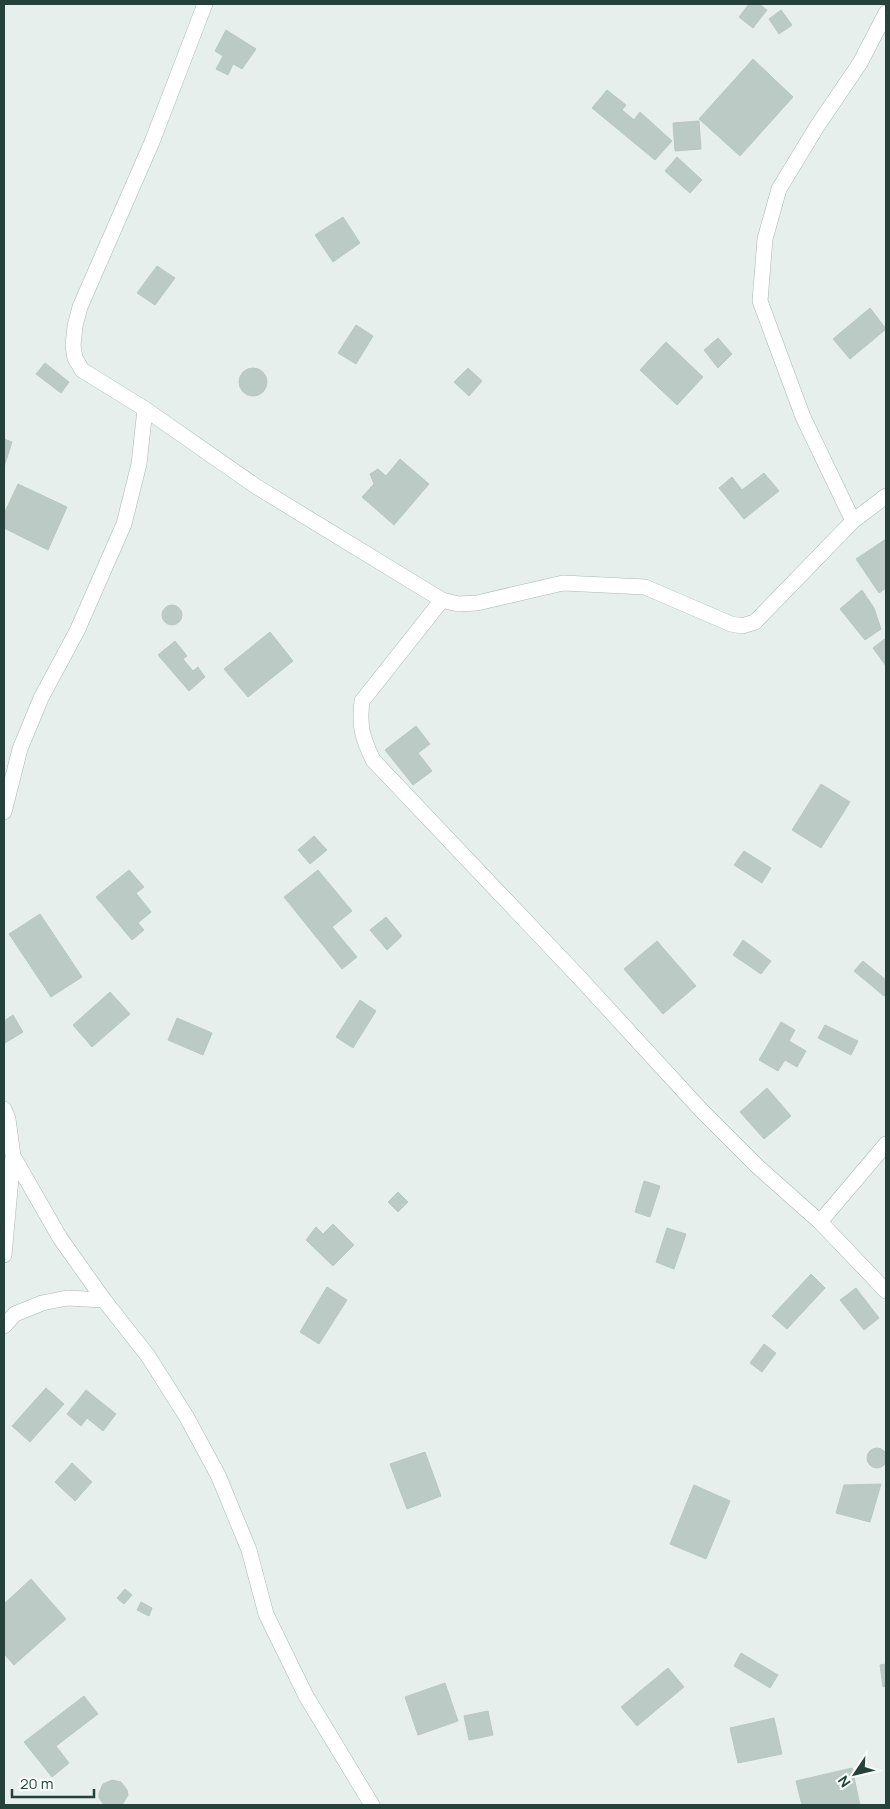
<svg xmlns="http://www.w3.org/2000/svg" width="890" height="1809" viewBox="0 0 890 1809" font-family="Manrope,sans-serif">
	<style>
		.building { fill: #bbcac4; stroke: #b8c9c2 }
		.lines { fill: none; stroke-linecap: round; stroke-linejoin: round }
		.street-casing { stroke: #a8b8b2; stroke-width: 16 }
		.street { stroke: #fff; stroke-width: 15 }
	</style>
	<rect width="100%" height="100%" fill="#e6efeb"/>
	<!-- building -->
	<path class="building" d="M749 4H759L767 10 753 28 739 17Z
		M781 10 792 25 779 34 769 19Z
		M226 30 256 49 242 69 233 64 228 75 216 69 223 56 215 51Z
		M753 59 793 97 740 156 699 119Z
		M607 90 626 105 622 110 634 120 640 112 672 141 655 160 592 108Z
		M699 121 701 149 675 151 673 123Z
		M677 157 702 180 690 193 665 171Z
		M343 217 360 243 333 262 315 235Z
		M157 266 175 278 155 305 137 293Z
		M870 308 886 329 850 359 833 339Z
		M356 325 373 336 356 364 338 353Z
		M718 338 732 354 718 368 704 350Z
		M666 342 703 377 677 405 640 370Z
		M45 363 69 382 61 393 36 374Z
		M468 368 482 381 469 396 454 382Z
		M239 382a14 14 0 1 1 28 0a14 14 0 1 1-28 0Z
		M4 439 12 442 4 467Z
		M400 459 429 484 394 525 362 497 374 484 370 474 378 469 386 476Z
		M764 473 779 491 744 519 719 488 732 477 742 490Z
		M18 484 67 507 48 550 4 528V514Z
		M886 539V588L879 593 856 559Z
		M862 590 874 608 881 629 865 640 840 609Z
		M162 615a10 10 0 1 1 20 0a10 10 0 1 1-20 0Z
		M270 632 293 661 248 697 224 669Z
		M886 638V666L873 648Z
		M175 641 187 656 183 659 193 671 198 667 205 677 189 691 158 655Z
		M416 726 430 744 418 753 432 771 413 785 385 750Z
		M821 784 850 802 821 848 792 830Z
		M314 836 327 850 310 864 298 850Z
		M744 851 771 868 762 883 734 865Z
		M129 870 144 887 136 893 151 912 138 923 144 930 132 940 96 897Z
		M318 870 352 911 332 927 357 957 342 969 284 897Z
		M40 914 82 977 51 997 9 934Z
		M386 917 402 936 387 950 370 930Z
		M743 940 771 961 761 974 733 955Z
		M657 941 696 986 663 1014 624 969Z
		M863 961 886 980V994L884 996 854 971Z
		M110 992 130 1014 92 1047 73 1025Z
		M360 1000 376 1011 353 1048 336 1037Z
		M13 1015 23 1032 5 1043 4 1021Z
		M177 1018 212 1033 203 1055 168 1040Z
		M781 1022 795 1030 789 1041 806 1051 797 1067 785 1060 778 1071 759 1060Z
		M825 1025 858 1041 851 1055 818 1038Z
		M767 1088 791 1116 764 1139 740 1112Z
		M644 1181 660 1186 650 1217 635 1212Z
		M398 1192 408 1202 398 1212 388 1202Z
		M333 1224 354 1245 333 1266 306 1240 316 1227 323 1234Z
		M667 1228 686 1234 674 1269 656 1262Z
		M811 1274 825 1288 787 1329 772 1316Z
		M327 1287 347 1300 319 1344 300 1332Z
		M856 1288 879 1318 864 1330 840 1300Z
		M764 1344 776 1353 762 1372 750 1363Z
		M46 1388 64 1404 30 1442 12 1426Z
		M86 1390 116 1414 103 1431 87 1418 81 1426 67 1414Z
		M867 1458a10 10 0 1 1 20 0a10 10 0 1 1-20 0Z
		M425 1452 441 1496 407 1509 390 1464Z
		M72 1463 92 1482 75 1501 55 1482Z
		M881 1484 870 1522 836 1513 844 1485Z
		M694 1485 730 1501 706 1559 670 1544Z
		M31 1579 66 1619 14 1665 4 1654V1604Z
		M125 1589 132 1595 124 1604 117 1598Z
		M141 1602 152 1608 149 1616 137 1610Z
		M741 1653 778 1675 770 1688 734 1666Z
		M886 1664V1686L883 1687 880 1665Z
		M668 1668 684 1687 637 1726 621 1707Z
		M445 1683 458 1721 418 1735 405 1697Z
		M84 1696 98 1714 56 1746 69 1763 52 1777 24 1742Z
		M488 1711 493 1735 469 1740 464 1716Z
		M774 1718 782 1754 738 1763 730 1728Z
		M852 1768 860 1805H802L796 1781Z
		M112 1780 121 1782 127 1790 128 1795 122 1805H104L99 1798V1793L103 1784Z"/>
	<g class="lines">
		<!-- street casing -->
		<g class="street-casing">
			<path id="street" d="M205 4 152 142 80 307 75 326 73 346 75 358 82 370 145 409 257 487 442 600 458 604 477 603 563 583 645 587 731 624 742 626 755 622 853 521 886 496
				M853 521 803 417 760 301 765 239 779 189 816 128 860 63 886 13
				M442 600 362 701C359 726 362 737 373 760L578 976 702 1111 757 1166 820 1222
				M4 812 20 749 41 698 77 631 124 524 139 464 145 409
				M4 1109 8 1119 13 1156 60 1238 104 1300 148 1356 186 1416 218 1475 249 1550 266 1614 306 1696 372 1805
				M886 1144 820 1222 886 1291
				M4 1255 13 1156
				M4 1326 15 1314 42 1303 67 1298 104 1300"/>
		</g>
		<!-- street -->
		<use href="#street" class="street"/>
	</g>
	<!-- border -->
	<rect width="890" height="1809" fill="none" stroke="#24423a" stroke-width="10"/>
	<!-- north arrow -->
	<g transform="translate(855 1774) rotate(235)" stroke="#f7fbf9" stroke-width="4" paint-order="stroke">
	<path d="M0-4L9 19L0 12L-9 19Z" fill="#24423a"/>
	<text y="-8" font-size="14" font-weight="bold" text-anchor="middle" fill="#24423a">N</text>
	</g>
	<!-- scale -->
	<path d="M12 1789v8h82v-8" fill="none" stroke="#24423a" stroke-width="2.5"/>
	<text x="20" y="1789" font-size="15" fill="#24423a" stroke="#f7fbf9" stroke-width="4" paint-order="stroke">20 m</text>
</svg>
